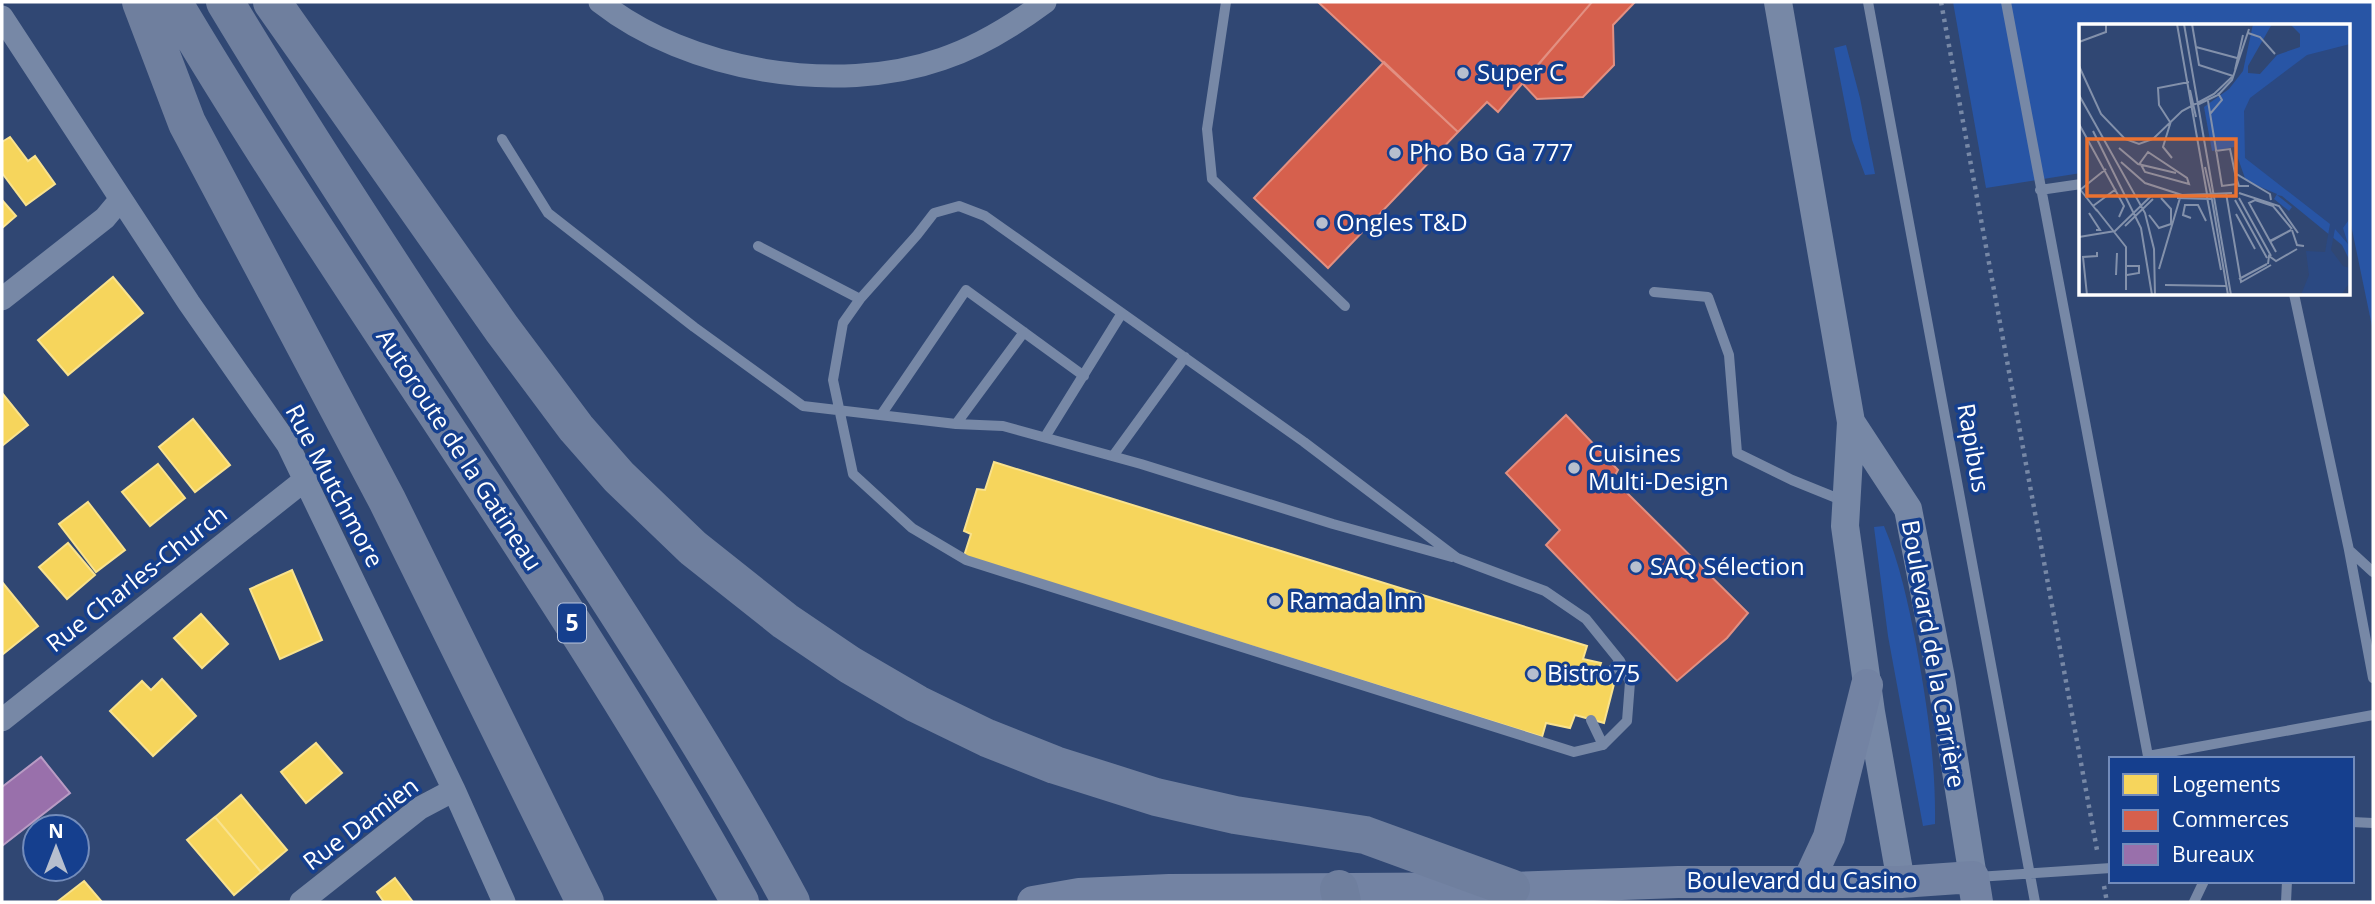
<svg xmlns="http://www.w3.org/2000/svg" width="2375" height="904" viewBox="0 0 2375 904" font-family="'Open Sans',sans-serif">
	<style>
		.green { fill: #2855a5 }
		.homes { fill: #f6d55c; stroke: #f9e28d; stroke-width: 2 }
		.shops { fill: #d6604d; stroke: #e29082; stroke-width: 2 }
		.offices { fill: #9970ab; stroke: #b89bc4; stroke-width: 2 }
		.lines { fill: none; stroke-linecap: round; stroke-linejoin: round }
		.path { stroke: #7788a6; stroke-width: 4.5; stroke-dasharray: 3.5 5; stroke-linecap: butt }
		.service { stroke: #7788a6; stroke-width: 10 }
		.minor { stroke: #7788a6; stroke-width: 23 }
		.tertiary { stroke: #7788a6; stroke-width: 28 }
		.secondary { stroke: #7383a3; stroke-width: 32 }
		.motorway { stroke: #6f7f9e; stroke-width: 38 }
		.poi-dot { fill: #b7bfce; stroke: #153f8e; stroke-width: 2.5 }
		.labels { text-anchor: middle; stroke-width: 7; stroke-linejoin: round; paint-order: stroke }
		.shield { fill: #153f8e; stroke: #b9c5dd; stroke-width: 2 }
		.shield-label { font-size: 23px; font-weight: bold; fill: #fff }
		.poi-label { font-size: 24px; fill: #fff; stroke: #153f8e; text-anchor: start }
		.street-label { font-size: 24px; fill: #fff; stroke: #153f8e }
		.inset-road { fill: none; stroke: #8391ab; stroke-width: 2 }
		.view { fill: #eb7230; fill-opacity: 0.15; stroke: #eb7230; stroke-width: 3.5 }
		.inset-edge { fill: none; stroke: #fff; stroke-width: 3.5 }
	</style>
	<rect width="100%" height="100%" fill="#304773"/>
	<!-- green -->
	<path class="green" d="M1953 2H2373V331L2349 215V26H2081V173L1986 188Z
		M1846 45 1860 98 1875 174 1865 175 1852 140 1834 48Z
		M1884 526C1900 564 1908 603 1916 644 1927 704 1936 763 1935 824L1923 826 1888 636 1874 527Z"/>
	<!-- homes -->
	<path class="homes" d="M10 137 28 161 35 156 55 184 26 205 2 173V142Z
		M2 200 16 216 2 228Z
		M113 277 143 313 68 375 38 340Z
		M2 393 28 425 2 446Z
		M193 419 230 465 195 492 159 447Z
		M994 462 1587 646 1583 659 1601 663 1596 677 1614 684 1604 723 1575 715 1570 728 1546 723 1542 737 964 556 971 534 964 531 977 489 985 490Z
		M158 464 185 498 150 526 122 492Z
		M88 502 125 550 96 572 59 524Z
		M68 543 95 575 67 599 39 567Z
		M292 570 322 640 280 659 250 589Z
		M2 582 38 626 2 655Z
		M201 614 228 644 202 668 174 638Z
		M162 679 196 716 153 756 110 711 142 681 151 690Z
		M316 743 342 773 306 803 281 772Z
		M241 795 287 850 261 872 215 817Z
		M215 817 261 872 234 895 187 840Z
		M395 878 413 902H384L377 892Z
		M84 881 102 902H57Z"/>
	<!-- shops -->
	<path class="shops" d="M1318 2H1592L1498 112 1487 102 1458 132Z
		M1592 2H1635L1613 25 1614 65 1583 97 1537 99 1522 83Z
		M1384 62 1458 132 1328 268 1254 198Z
		M1566 415 1618 470 1613 479 1748 613 1727 638 1677 681 1546 545 1560 530 1506 473Z"/>
	<!-- offices -->
	<path class="offices" d="M41 757 70 793 2 846V787Z"/>
	<g class="lines">
		<!-- path -->
		<path class="path" d="M1941 2 2097 850
			M2104 886 2107 902"/>
		<!-- service -->
		<path class="service" d="M1226 2 1207 129 1212 179 1345 306
			M1868 2 2035 902
			M2006 2 2148 756 2373 715
			M502 139 548 213 694 327 803 406 956 424 1003 426 1141 464 1333 524 1452 557
			M2040 190 2081 184
			M959 206 985 216 1304 442 1457 558 1545 591 1586 619 1620 661 1630 682 1627 721 1603 745 1574 752 966 560 912 528 853 474 833 380 843 323 860 299 917 235 934 213Z
			M758 246 860 299
			M1654 292 1708 297 1729 355 1737 453 1792 480 1844 501
			M2294 294 2349 550 2373 572
			M881 415 966 290 1084 376
			M956 424 1024 332
			M1045 437 1122 313
			M1113 456 1185 357
			M2349 550 2373 678
			M1603 680 1620 661
			M1591 720 1603 745
			M2352 822 2373 823
			M1977 877 2111 868
			M2194 902 2204 881
			M2286 902 2287 881"/>
		<!-- minor -->
		<path class="minor" d="M600 2C688 71 836 96 942 59 978 47 1014 25 1045 2
			M2 17 189 303 288 445 454 790 504 902
			M2 299 105 218 120 200
			M2 720 306 479
			M301 902 420 808 454 790"/>
		<!-- tertiary -->
		<path class="tertiary" d="M1778 2 1851 422 1845 526 1871 712 1901 882
			M1851 422 1908 509 1941 678 1973 877"/>
		<!-- secondary -->
		<path class="secondary" d="M1808 882 1829 837 1867 685
			M1033 902 1079 894 1169 890 1511 888 1678 882H1901L1973 877 1977 902"/>
		<!-- motorway -->
		<path class="motorway" d="M141 2 187 123 387 500 585 902
			M173 2C354 306 568 591 740 902
			M225 2C337 188 460 368 577 550 652 665 726 781 791 902
			M272 2 502 329 576 428 619 477 693 548 785 621 850 665 917 704 987 738 1055 765 1156 797 1235 815 1365 835 1511 888
			M1339 889 1342 902"/>
	</g>
	<!-- markers -->
	<g class="poi-dot">
		<circle cx="1463" cy="73" r="7"/>
		<circle cx="1395" cy="153" r="7"/>
		<circle cx="1322" cy="223" r="7"/>
		<circle cx="1574" cy="468" r="7"/>
		<circle cx="1636" cy="567" r="7"/>
		<circle cx="1275" cy="601" r="7"/>
		<circle cx="1533" cy="674" r="7"/>
	</g>
	<g class="labels">
		<!-- shield labels -->
		<rect class="shield" x="558" y="603.5" width="28" height="39" rx="5"/>
		<g class="shield-label">
			<text x="572" y="631">5</text>
		</g>
		<!-- poi labels -->
		<g class="poi-label">
			<text x="1477" y="81">Super C</text>
			<text x="1409" y="161">Pho Bo Ga 777</text>
			<text x="1336" y="231">Ongles T&amp;D</text>
			<text x="1588" y="462">Cuisines<tspan x="1588" dy="28">Multi-Design</tspan></text>
			<text x="1650" y="575">SAQ Sélection</text>
			<text x="1289" y="609">Ramada Inn</text>
			<text x="1547" y="682">Bistro75</text>
		</g>
		<!-- street labels -->
		<g class="street-label">
			<text transform="translate(1973 448) rotate(80)" y="8">Rapibus</text>
			<text transform="translate(459 450) rotate(57)" y="8">Autoroute de la Gatineau</text>
			<text transform="translate(334 486) rotate(62)" y="8">Rue Mutchmore</text>
			<text transform="translate(137 579) rotate(-38)" y="8">Rue Charles-Church</text>
			<text transform="translate(1933 654) rotate(80)" y="8">Boulevard de la Carrière</text>
			<text transform="translate(361 824) rotate(-37)" y="8">Rue Damien</text>
			<text x="1802" y="889">Boulevard du Casino</text>
		</g>
	</g>
	<!-- overview -->
	<g transform="translate(2079 24)">
		<rect width="271" height="271" fill="#304773"/>
		<path d="M174 0H193L169 42V49L181 50 198 31 221 23V10L211 0H271V237L263 221 203 172 198 171 213 183 210 187 195 175 198 170 167 157 155 123 133 127 125 83 150 65 164 47Z" fill="#2855a5"/>
		<path d="M271 20 272 193 264 204 269 220 256 205 252 226 264 242 271 244V258L262 271H222L230 251 227 227 246 228 251 200 166 134 165 87 171 74 228 31Z" fill="#2b4982"/>
		<path class="inset-road" d="M98 0 128 170M105 0 152 271M113 0 120 41 154 52M169 9 181 13 196 30M0 18 27 8V0M117 23 158 34M0 42 22 90 46 115 60 120 74 115 103 87 135 70 154 52M156 46 164 11M111 66 117 93M0 71 66 189 75 225 76 271M129 77 143 162 158 160M118 81 139 71 153 56 170 5M131 90 143 76 139 69M92 97 84 123 93 134M91 98 80 81 79 64 110 58M0 100 45 182 40 193M14 107 62 204 73 271M40 124 59 140 97 149M136 127 151 125 156 149 191 170 192 176M69 128 108 154 110 160 66 148 61 139ZM42 138 66 159 103 171M126 143 132 170 153 169M156 150 160 162H170M0 164 18 187M1 166 27 145M147 169 162 258 192 241M160 169 200 182 219 209M128 173 142 246M98 174 133 175M160 174 192 232M156 176 188 234M14 182 37 165M17 185 47 223V266M10 189 21 206H17M157 190 176 225M70 191 80 204 92 200V185L82 174M112 194 104 191 106 181H119L127 197M46 202 74 175M213 206 218 221 225 222M0 213 36 207 72 172 132 170 149 271M191 217 212 206M192 217 212 206M197 228 170 179 176 176 194 182 213 205M189 240 190 232 197 237 218 225M80 245 101 174M37 251 38 229M48 251 60 249V242H48M160 255 188 240M86 261 147 262M8 271 4 233 18 232V228"/>
		<path class="view" d="M8 115H157V172H8Z"/>
		<rect width="271" height="271" class="inset-edge"/>
	</g>
	<!-- border -->
	<rect width="2375" height="904" fill="none" stroke="#ffffff" stroke-width="7"/>
	<!-- legend -->
	<rect x="2109" y="757" width="245" height="126" fill="#153f8e" stroke="#738cbb" stroke-width="2"/>
	<rect x="2123" y="774" width="35" height="21" fill="#f6d55c" stroke="#738cbb" stroke-width="2"/>
	<text x="2172" y="792" font-size="21" fill="#ffffff">Logements</text>
	<rect x="2123" y="810" width="35" height="21" fill="#d6604d" stroke="#738cbb" stroke-width="2"/>
	<text x="2172" y="827" font-size="21" fill="#ffffff">Commerces</text>
	<rect x="2123" y="844" width="35" height="21" fill="#9970ab" stroke="#738cbb" stroke-width="2"/>
	<text x="2172" y="862" font-size="21" fill="#ffffff">Bureaux</text>
	<!-- north arrow -->
	<g transform="translate(56 848)"><circle r="33" fill="#153f8e" stroke="#738cbb" stroke-width="2"/>
	<path d="M0-5L12 26L0 18L-12 26Z" fill="#b7bfce"/>
	<text y="-10" font-size="19" font-weight="bold" text-anchor="middle" fill="#ffffff">N</text>
	</g>
</svg>
